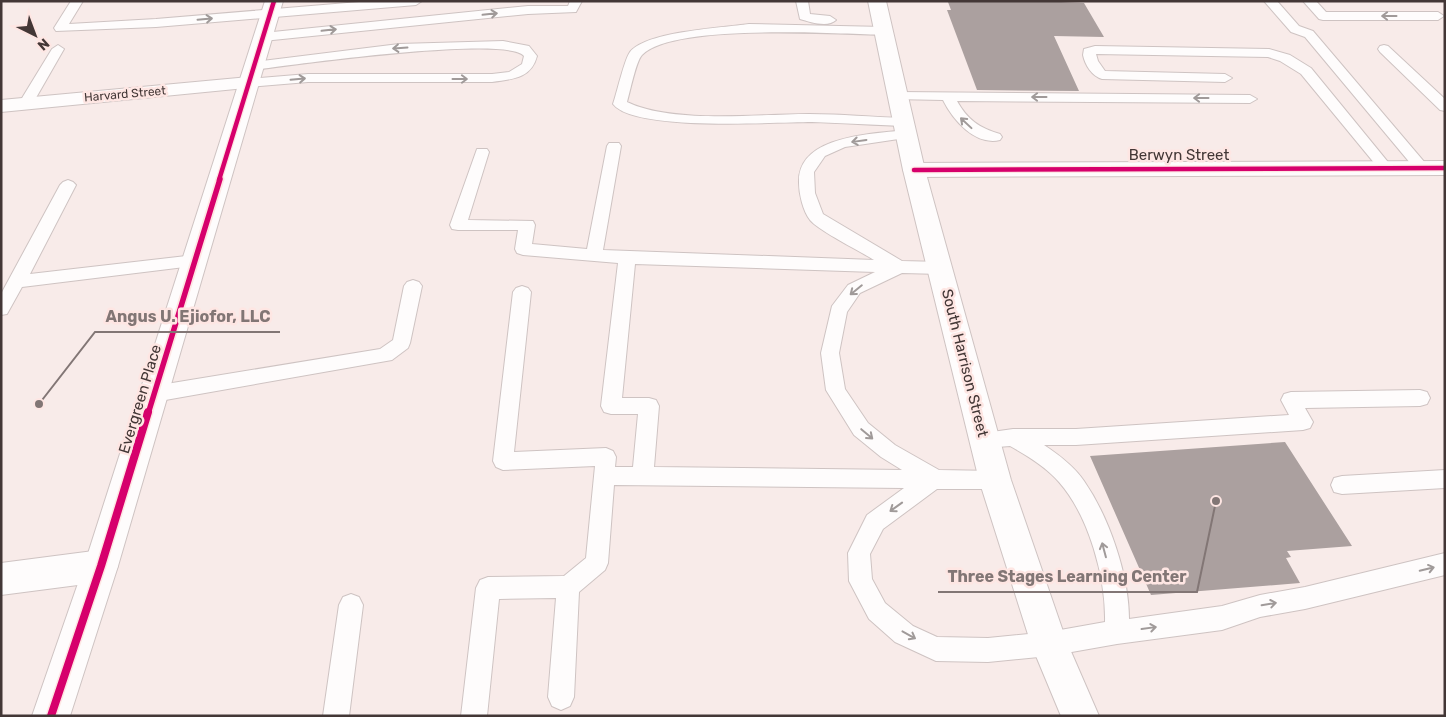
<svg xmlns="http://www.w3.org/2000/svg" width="1446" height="717" viewBox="0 0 1446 717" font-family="Rubik,sans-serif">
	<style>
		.building { fill: #aba09f }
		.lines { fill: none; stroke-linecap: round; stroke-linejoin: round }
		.lane-casing { stroke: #cec3c2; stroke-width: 2 }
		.street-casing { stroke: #cec3c2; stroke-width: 2 }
		.secondary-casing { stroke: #cec3c2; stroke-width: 2 }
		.lane { fill: #fefcfc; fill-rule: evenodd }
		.street { fill: #fefcfc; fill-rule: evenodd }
		.secondary { fill: #fefcfc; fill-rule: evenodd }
		.cycleway-far2-casing { stroke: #fee6e3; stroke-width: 7 }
		.cycleway-far1-casing { stroke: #fee6e3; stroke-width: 9 }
		.cycleway-casing { stroke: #fee6e3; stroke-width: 11 }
		.cycleway-far2 { stroke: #d6006c; stroke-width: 4.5 }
		.cycleway-far1 { stroke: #d6006c; stroke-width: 5.5 }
		.cycleway { stroke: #d6006c; stroke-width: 8 }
		.oneway { stroke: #a09a99 }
		.labels { text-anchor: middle; stroke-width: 5; stroke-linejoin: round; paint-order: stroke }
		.far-street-label { font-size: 12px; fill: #433736; stroke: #fee6e3 }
		.street-label { font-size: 15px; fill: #433736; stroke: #fee6e3 }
		.leader { fill: none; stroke: #827675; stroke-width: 2 }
		.callout-dot { fill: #827675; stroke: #fee6e3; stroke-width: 2 }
		.callout-label { font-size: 16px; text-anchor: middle; font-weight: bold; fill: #827675; stroke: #fee6e3; stroke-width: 5; stroke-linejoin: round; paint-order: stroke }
	</style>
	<rect width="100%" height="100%" fill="#f8ebe9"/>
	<!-- building -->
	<path class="building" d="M1038 1 1084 3 1104 37 1054 36 1079 91 977 90 947 10H951L948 2Z
		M1285 442 1352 546 1287 551 1291 557 1286 558 1300 583 1151 595 1090 456Z"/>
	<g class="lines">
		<!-- lane casing -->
		<g class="lane-casing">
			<path id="lane" d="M71 1H83L69 24 156 19 371 1H422L416 5 156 27 56 31 54 28Z
				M570 1H582L576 12 528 14 263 41 257 37 263 33 528 6H568Z
				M796 1H808L810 14 830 16 836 20C828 28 810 22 800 19Z
				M1264 1H1277L1299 26 1313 31 1426 164 1428 167 1426 170H1416L1305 37 1291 32Z
				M1303 1H1316L1326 12H1438L1444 16 1438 20H1323L1319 19Z
				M749 24 884 27 890 31 884 35C837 34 673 23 642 55 636 61 630 92 627 102 672 124 759 114 809 114 841 114 872 117 904 118L909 119 911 122 909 125 904 126C873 125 843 123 812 122 776 122 634 132 613 104 617 93 624 60 630 52 647 31 722 28 749 24Z
				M503 41 529 46 537 56C531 79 512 79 492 82H308L249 87 242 83 249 79 308 74H492L509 72 522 64 524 56C506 35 291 65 254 70L247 66 254 62 399 44Z
				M58 45 64 49 33 103 31 106H21L19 103 52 49Z
				M1384 45 1388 46 1445 99V111L1440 110 1380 52 1378 49 1380 46Z
				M1095 46 1269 49 1290 55 1311 68 1392 167 1390 170H1380L1301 74 1280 61 1268 57 1096 54 1098 61 1105 71 1225 74 1232 78 1225 82 1102 79C1092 76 1085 65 1083 55L1084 49Z
				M898 92 1250 95 1257 99 1250 103 957 101C967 119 979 128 1000 134L1002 137 1000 140C975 146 953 120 943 100L893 99 891 96Z
				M907 130 912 131 914 134 912 137 845 147 825 156 814 172 815 193 823 214 902 261 941 262 947 264 949 268 947 272 941 274 902 273 860 293 847 312 839 353 845 389 868 423 895 445 939 470 995 471 1002 474 1006 480 1002 486 995 489H937L883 529 870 554 872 579 885 603 913 626 937 637 988 638 1049 632 1105 622C1106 578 1089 516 1059 482 1046 467 1028 456 1010 446L985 448 978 446 975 440 978 434 1013 429H1076L1289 415 1281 400 1284 394 1291 392 1420 390 1427 392 1430 398 1427 404 1420 406 1305 408 1313 422 1310 428 1303 430 1076 445H1044C1059 455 1074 466 1084 481 1109 517 1129 575 1129 619L1222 606 1260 595 1305 587 1445 553V575L1305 609 1260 617 1222 630 1117 644 1049 656 988 662 936 661 895 642 869 619 849 581 848 553 867 515 904 488 614 485 608 563 605 570 579 592 574 697 570 706 561 710 552 706 548 697 556 598 499 599 487 716H461L476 588 480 580 488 577 564 576 586 558 595 466 503 470 496 467 493 461 513 292 516 288 522 286 528 288 531 292 514 452 606 448 613 451 616 457 615 467H633L638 414H611L604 412 601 406 618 263 523 255 517 253 515 249 518 230H458L452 229 450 225 477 149H487L489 152 468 220 533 221 535 225 532 244 587 249 607 146 609 143H619L621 146 603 250 874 260C860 251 819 231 810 220 803 211 799 194 799 183 797 135 873 134 907 130ZM635 264 875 272 848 285 832 306 821 353 826 390 854 435 881 457 902 470 654 467 659 406 656 400 649 398H622Z
				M68 180 73 182 76 185 30 274 195 255 201 257 203 261 201 265 22 287 7 314 1 315V294L60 185 63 182Z
				M413 280 419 282 422 286 410 343 408 348 392 360 154 402 147 399 144 394 147 389 154 386 380 349 393 340 404 286 407 282Z
				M1445 470V488L1342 494 1334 492 1331 485 1334 478 1342 476Z
				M351 594 359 597 363 605 349 716H323L339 605 343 597Z"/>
		</g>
		<!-- street casing -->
		<g class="street-casing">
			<path id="street" d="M249 77 256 79 259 83 256 87 1 112V100Z
				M1445 161V175L914 177 906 175 903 170 906 165 914 163Z
				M101 550 113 555 118 566 113 577 101 582 1 595V563Z"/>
		</g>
		<!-- secondary casing -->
		<g class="secondary-casing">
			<path id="secondary" d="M265 1H283L118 566 70 716H32L84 566Z
				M868 1H886L925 170 1011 480 1066 640 1099 716H1061L1031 644 979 480 903 170Z"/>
		</g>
		<!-- lane -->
		<use href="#lane" class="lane"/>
		<!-- street -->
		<use href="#street" class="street"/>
		<!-- secondary -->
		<use href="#secondary" class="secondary"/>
		<!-- cycleway-far2 casing -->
		<g class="cycleway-far2-casing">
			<path id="cycleway-far2" d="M914 170 1445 168
				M219 180 274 1"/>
		</g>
		<!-- cycleway-far1 casing -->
		<g class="cycleway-far1-casing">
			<path id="cycleway-far1" d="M148 414 220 179"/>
		</g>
		<!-- cycleway casing -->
		<g class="cycleway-casing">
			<path id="cycleway" d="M51 716 101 566 148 412"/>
		</g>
		<!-- cycleway-far2 -->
		<use href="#cycleway-far2" class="cycleway-far2"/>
		<!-- cycleway-far1 -->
		<use href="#cycleway-far1" class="cycleway-far1"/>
		<!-- cycleway -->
		<use href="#cycleway" class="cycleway"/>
	</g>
	<!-- one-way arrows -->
	<defs><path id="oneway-shaft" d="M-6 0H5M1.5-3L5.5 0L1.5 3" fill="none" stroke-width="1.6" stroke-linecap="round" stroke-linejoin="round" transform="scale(1.25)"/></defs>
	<g class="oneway">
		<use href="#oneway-shaft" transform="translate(490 14) rotate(-6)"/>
		<use href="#oneway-shaft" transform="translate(1389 16) rotate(-180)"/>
		<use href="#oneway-shaft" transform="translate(205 19) rotate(-5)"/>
		<use href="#oneway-shaft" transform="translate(329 30) rotate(-6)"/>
		<use href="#oneway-shaft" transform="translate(400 48) rotate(176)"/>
		<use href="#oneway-shaft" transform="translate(298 79) rotate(-5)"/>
		<use href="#oneway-shaft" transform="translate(460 79)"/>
		<use href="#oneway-shaft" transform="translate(1039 97) rotate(-180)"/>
		<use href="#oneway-shaft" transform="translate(1201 98) rotate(-180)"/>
		<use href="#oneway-shaft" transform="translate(966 123) rotate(-137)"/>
		<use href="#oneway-shaft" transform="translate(859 141) rotate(172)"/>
		<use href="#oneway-shaft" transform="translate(856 290) rotate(141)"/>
		<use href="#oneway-shaft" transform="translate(867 434) rotate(40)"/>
		<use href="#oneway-shaft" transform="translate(896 507) rotate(144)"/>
		<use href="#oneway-shaft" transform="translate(1104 550) rotate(-105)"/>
		<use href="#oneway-shaft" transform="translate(1427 569) rotate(-13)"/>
		<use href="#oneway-shaft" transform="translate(1269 604) rotate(-9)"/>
		<use href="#oneway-shaft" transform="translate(1149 628) rotate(-8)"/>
		<use href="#oneway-shaft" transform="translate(909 635) rotate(29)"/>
	</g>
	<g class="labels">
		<!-- far-street labels -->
		<g class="far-street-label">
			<text transform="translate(125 94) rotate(-5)" y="4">Harvard Street</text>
		</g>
		<!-- street labels -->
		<g class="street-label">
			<text x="1179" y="160">Berwyn Street</text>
			<text transform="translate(965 363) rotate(76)" y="5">South Harrison Street</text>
			<text transform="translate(140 399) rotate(-73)" y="5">Evergreen Place</text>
		</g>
	</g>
	<!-- callouts -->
	<path class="leader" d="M39 404L95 332H280M1216 501L1197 592H938"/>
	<g class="callout-dot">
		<circle cx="39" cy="404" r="5"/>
		<circle cx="1216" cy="501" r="5"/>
	</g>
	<g class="callout-label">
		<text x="188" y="322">Angus U. Ejiofor, LLC</text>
		<text x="1067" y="582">Three Stages Learning Center</text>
	</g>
	<!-- border -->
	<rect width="1446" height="717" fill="none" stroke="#433736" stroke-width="5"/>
	<!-- north arrow -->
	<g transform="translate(35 35) rotate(138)" stroke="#fee6e3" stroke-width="4" paint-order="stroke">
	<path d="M0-4L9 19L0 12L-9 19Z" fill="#433736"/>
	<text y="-8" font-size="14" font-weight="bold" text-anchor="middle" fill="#433736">N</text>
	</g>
</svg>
